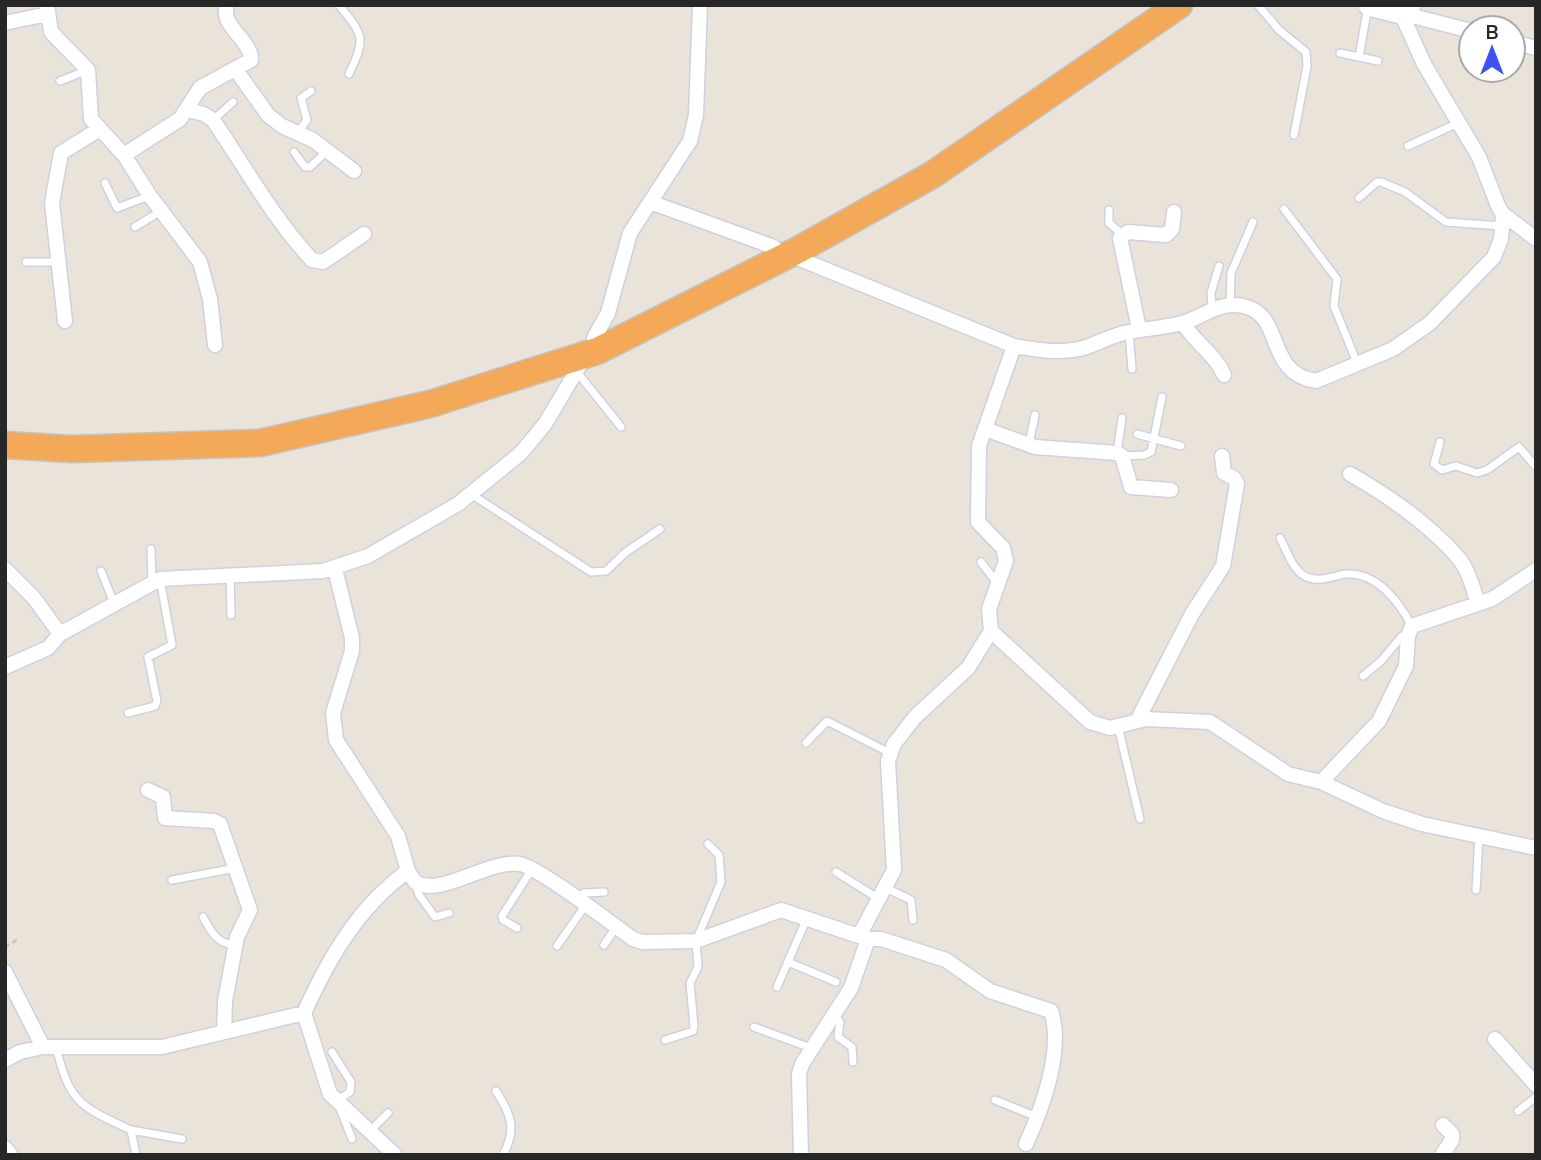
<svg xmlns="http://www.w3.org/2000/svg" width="1541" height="1160" viewBox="0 0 1541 1160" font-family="Mulish,sans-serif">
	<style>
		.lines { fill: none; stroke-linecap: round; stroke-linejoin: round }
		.lane-casing { stroke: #cfd0e0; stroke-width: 10 }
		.street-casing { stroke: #cfd0e0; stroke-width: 17 }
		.secondary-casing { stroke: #cfd0e0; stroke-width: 24 }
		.highway-casing { stroke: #c3c3c3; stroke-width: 29 }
		.path { stroke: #c3c3c3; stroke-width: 2.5; stroke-dasharray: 5 3.5; stroke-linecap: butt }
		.lane { stroke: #fff; stroke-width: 7 }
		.street { stroke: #fff; stroke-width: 14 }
		.secondary { stroke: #fff; stroke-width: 21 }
		.highway { stroke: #f4a959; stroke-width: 26 }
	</style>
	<rect width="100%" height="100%" fill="#e9e3d9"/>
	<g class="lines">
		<!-- lane casing -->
		<g class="lane-casing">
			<path id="lane" d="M339 5C364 36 366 38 349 74
				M1258 5 1279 30 1306 52 1307 66 1294 135
				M1340 53 1359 57 1368 6
				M1359 57 1378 61
				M60 81 88 70
				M213 120 233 102
				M298 132 307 120 301 98 311 91
				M1408 146 1458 123
				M294 152 305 167H310L327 151
				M105 183 117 208 149 196
				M1359 198 1377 182H1381L1405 192 1446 222 1502 226
				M1284 209 1337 279 1334 306 1357 363
				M1109 210V223L1122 234
				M135 227 161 211
				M26 262H58
				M1230 305 1231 273 1253 222
				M1212 308 1211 293 1219 266
				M1129 332 1132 369
				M577 372 621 427
				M1137 434 1181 446
				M1440 442 1434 464 1442 470 1456 466 1477 473 1487 470 1519 447 1536 467
				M1029 444 1035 415
				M1117 453 1122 418
				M1122 456 1144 455 1151 452 1162 397
				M471 494 591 572 606 571 626 552 660 529
				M1280 538C1286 549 1292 568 1303 575 1317 584 1332 576 1346 574 1377 572 1399 602 1412 626
				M151 549 152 582
				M981 562 998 584
				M101 571 114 603
				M230 575 231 615
				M1363 676 1381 661 1402 636H1407
				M128 713 155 706 157 701 148 657 172 645 160 579
				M1118 726 1140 819
				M806 743 827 721 890 753
				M836 872 879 899
				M172 880 236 868
				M415 883 419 895 435 917 449 913
				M886 888 911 900 913 920
				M1476 890 1479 836
				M577 899 584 893 604 892
				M203 917C210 930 218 946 235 944
				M517 928 503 920 502 916 532 869
				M604 945 616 927
				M557 946 585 906
				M788 962 836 982
				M777 987 807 918
				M834 1015 840 1022 838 1037 852 1047 853 1062
				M754 1027 811 1048
				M665 1040 693 1031 694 1026 690 983 698 967 696 941 721 882 719 855 708 844
				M56 1047C70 1103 79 1106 131 1130L136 1155
				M332 1052 351 1082 350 1092 337 1101 352 1139
				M496 1091C511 1114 517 1129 503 1155
				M995 1100 1037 1117
				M1518 1111 1536 1097
				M131 1130 182 1139
				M370 1131 388 1113"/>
		</g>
		<!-- street casing -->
		<g class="street-casing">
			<path id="street" d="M47 5 51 32 88 70 91 119 124 155 150 196 200 262 210 299 215 345
				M1401 13 1424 64 1479 157 1498 206 1503 214 1536 239
				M1401 13 1471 31
				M5 23 47 14
				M1513 42 1536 48
				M236 70 268 115 282 126 313 140 354 171
				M188 110 204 114 213 120C245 167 273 218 312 260L323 262 364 234
				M124 155 180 119 200 88 251 60C252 40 219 26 227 5
				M650 202 774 247
				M790 255 1014 346C1037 350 1060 354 1083 348 1097 344 1110 336 1124 333 1143 329 1163 328 1182 323 1204 317 1218 301 1243 306 1285 314 1264 373 1316 381L1393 349 1430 323 1494 257 1501 239 1503 214
				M65 321 52 203 61 153 98 130
				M1183 323C1195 343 1215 354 1224 375
				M1139 329 1120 238 1128 232 1166 235 1172 229 1174 212
				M594 338 608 313 630 233 690 141 696 115 700 5
				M985 429 1035 447 1117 453 1122 456 1131 487 1171 490
				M1350 474C1387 495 1426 522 1455 554 1468 567 1472 586 1478 603
				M5 569 34 598 60 634
				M335 569 352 638V651L333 713 336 740 398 836 408 871 415 882C440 898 488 859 520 864 540 868 612 924 633 939L642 942 696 941 781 910 868 939H881L946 960 990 991 1051 1011C1064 1050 1042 1109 1026 1144
				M991 631 1090 722 1110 728 1146 719 1210 722 1288 774 1321 782 1383 811 1422 824 1536 848
				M5 667 48 648 60 634 160 579 323 571 368 556 458 504 521 453 545 424 586 355
				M1138 719 1192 614 1223 566 1237 484 1234 478 1224 473 1222 456
				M1321 782 1379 721 1406 666 1408 636 1412 626 1492 599 1536 570
				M148 790 163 797 165 818 214 821 220 824 250 910 237 937 225 1001 224 1032
				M859 936 894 870 888 761 894 744 915 717 968 668 991 631 989 609 1006 561 1003 548 978 522 979 446 1014 346
				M5 972 43 1047
				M1495 1039 1536 1085
				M5 1060 20 1052 43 1047H162L304 1013
				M5 1148 11 1155
				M395 1155 330 1094 304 1013C329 958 358 907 408 871
				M801 1155 799 1074 802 1064 851 988 868 939
				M1442 1155 1452 1140V1134L1443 1125"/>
		</g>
		<!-- secondary casing -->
		<g class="secondary-casing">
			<path id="secondary" d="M1369 5 1401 13 1410 5"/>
		</g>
		<!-- highway casing -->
		<g class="highway-casing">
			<path id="highway" d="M5 445 72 449 260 443 430 404 597 351 798 250 932 175 1179 5"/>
		</g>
		<!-- path -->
		<path class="path" d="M5 947 17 940"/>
		<!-- lane -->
		<use href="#lane" class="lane"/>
		<!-- street -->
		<use href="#street" class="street"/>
		<!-- secondary -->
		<use href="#secondary" class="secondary"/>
		<!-- highway -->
		<use href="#highway" class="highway"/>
	</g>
	<!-- border -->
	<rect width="1541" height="1160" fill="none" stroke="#272727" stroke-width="14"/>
	<!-- north arrow -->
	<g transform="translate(1492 49)"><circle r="33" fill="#ffffff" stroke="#a9a9a9" stroke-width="2"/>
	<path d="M0-5L12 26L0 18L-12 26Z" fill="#4053ef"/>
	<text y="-10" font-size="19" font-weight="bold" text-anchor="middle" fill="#272727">B</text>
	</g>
</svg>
